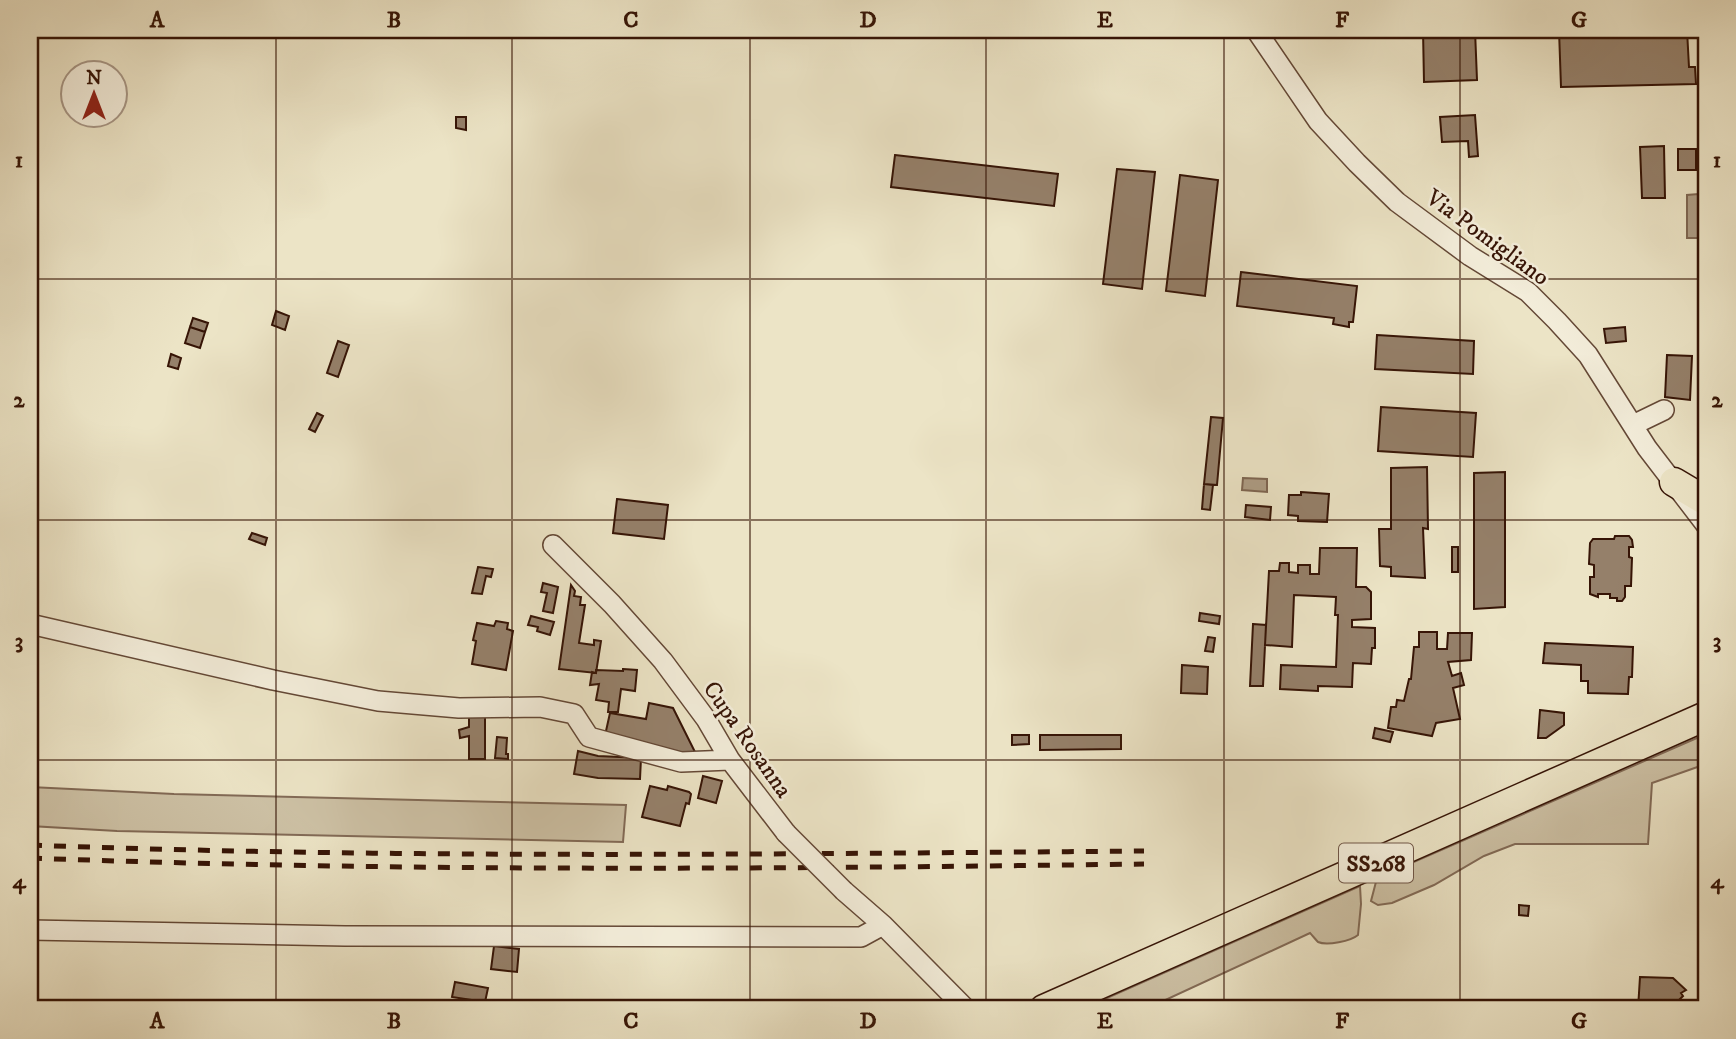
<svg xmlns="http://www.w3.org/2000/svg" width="1736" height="1039" viewBox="0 0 1736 1039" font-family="'IM FELL DW Pica',serif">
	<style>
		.green { fill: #cdc1a5; stroke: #826a56; stroke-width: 2 }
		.water { fill: #ae9d85; stroke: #7e6652; stroke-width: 2 }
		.building { fill: #95806a; stroke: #361406; stroke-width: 2 }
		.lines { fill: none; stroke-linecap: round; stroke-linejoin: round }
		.minor-casing { stroke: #644836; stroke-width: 22 }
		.highway-casing { stroke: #361406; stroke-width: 31 }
		.minor { stroke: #f3edda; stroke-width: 19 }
		.highway { stroke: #ece4c6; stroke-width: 28 }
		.rail { stroke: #361406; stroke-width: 5; stroke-dasharray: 12 12; stroke-linecap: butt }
		.minor-bridge-casing { stroke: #644836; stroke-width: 22; stroke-linecap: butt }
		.minor-bridge { stroke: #f3edda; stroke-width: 19 }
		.grid { fill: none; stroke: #361406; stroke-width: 2; stroke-opacity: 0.55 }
		.labels { text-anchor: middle; stroke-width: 5; stroke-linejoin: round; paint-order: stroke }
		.shield { fill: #f3edda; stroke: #6f5546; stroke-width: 2 }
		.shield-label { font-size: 23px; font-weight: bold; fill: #361406 }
		.street-label { font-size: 24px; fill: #361406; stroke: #f3edda }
		.neatline { fill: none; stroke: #361406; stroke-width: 2.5 }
		.grid-label { font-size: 23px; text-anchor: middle; font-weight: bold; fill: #361406 }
	</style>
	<rect width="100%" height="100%" fill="#ece4c6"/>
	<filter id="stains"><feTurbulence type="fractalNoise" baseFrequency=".00286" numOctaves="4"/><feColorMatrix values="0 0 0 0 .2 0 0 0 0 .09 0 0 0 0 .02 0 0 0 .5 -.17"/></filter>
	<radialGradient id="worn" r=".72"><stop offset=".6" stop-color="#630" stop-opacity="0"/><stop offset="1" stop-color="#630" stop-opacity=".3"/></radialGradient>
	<!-- green -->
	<path class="green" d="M1706 734V764L1652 783 1648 844H1515L1484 856 1434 885 1392 903 1378 905 1371 901 1377 878Z
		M30 787 174 794 626 805 623 842 117 831 30 826Z
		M1360 886 1361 904 1358 935C1351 941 1327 946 1318 942 1316 940 1312 935 1310 933L1146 1009H1082Z"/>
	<!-- water -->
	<path class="water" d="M1698 194V238H1687V195Z
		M1243 478 1267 479V492L1242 490Z"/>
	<!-- building -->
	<path class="building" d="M1423 30H1475L1477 80 1424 82Z
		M1559 30H1687L1689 67H1695L1696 84 1561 87Z
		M1475 115 1478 156 1469 157 1468 141 1442 142 1440 117Z
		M456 117H466V130L456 128Z
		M1664 146 1665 198H1642L1640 147Z
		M1678 149H1696V170H1678Z
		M895 155 1058 174 1054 206 891 187Z
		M1117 169 1155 172 1142 289 1103 284Z
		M1180 175 1218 180 1205 296 1166 291Z
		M1241 272 1357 286 1353 322H1349V327L1333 324 1334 318 1237 306Z
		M276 311 289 316 285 330 272 325Z
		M193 318 208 323 205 332 190 327Z
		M190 327 205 332 200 348 185 343Z
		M1625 327 1626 341 1606 343 1604 329Z
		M1377 335 1474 341 1473 374 1375 369Z
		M338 341 349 345 338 377 327 373Z
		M171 354 181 358 178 369 168 366Z
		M1667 355 1692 356 1690 400 1665 397Z
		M1381 407 1476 413 1473 457 1378 451Z
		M317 413 323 416 315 432 309 429Z
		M1211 417 1223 418 1217 485 1204 484Z
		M1427 467 1428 529 1423 528 1425 578 1391 576V567L1380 566 1379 529H1391V468Z
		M1505 472V607L1474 609V473Z
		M1204 484 1213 485 1210 510 1202 509Z
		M1301 492 1329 494 1327 522 1298 521V516L1288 515 1289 495H1301Z
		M617 499 668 505 664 539 613 533Z
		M1246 505 1271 507 1270 520 1245 517Z
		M252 533 267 538 265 545 249 539Z
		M1615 536H1629L1632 540 1633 547H1629V557L1632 558 1631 586H1625V597L1622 601H1617V598H1610V594H1598V597L1590 594V577H1594V565L1589 564 1590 543 1593 539H1614Z
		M1452 547H1458V572H1452Z
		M1320 548H1357L1356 587H1366L1371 592V619L1352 620V627L1375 628V648H1372L1371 664 1353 663 1352 687 1318 686V691L1280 689 1281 665 1336 667 1338 615H1335L1336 597 1294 595 1292 647 1265 645 1269 571H1279L1280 563H1289V572L1298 573V565H1310V574H1319Z
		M478 567 493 569 491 577 486 576 482 594 472 593Z
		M543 583 558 587 553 613 543 611 547 593 541 592Z
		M571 585 575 591 574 596 581 597 580 605H585L579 643 594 645V640L601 641 596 673 559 669Z
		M1200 613 1220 616 1219 624 1199 621Z
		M531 616 554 622 550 635 537 631 538 627 528 625Z
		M496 621 508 623 507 629 513 631 506 670 472 664 476 641 473 640 477 623 494 626Z
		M1253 624 1266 625 1263 686H1250Z
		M1419 632H1437V649H1447L1448 633H1472L1471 660 1448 662 1452 676 1461 673 1464 685 1453 688 1460 719 1436 723 1432 736 1388 728 1391 707H1396L1397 700 1404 701 1409 679H1411L1414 647H1419Z
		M1208 637 1215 638 1213 652 1205 651Z
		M1545 643 1633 647 1632 677H1629L1628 694 1588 693V681H1581V665L1543 663Z
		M1182 665 1208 667 1207 694 1181 693Z
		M623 669 637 670 635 691 621 689 618 712H608L609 702 596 700 599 684 590 685 592 672 596 673V670L623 671Z
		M649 703 673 708 696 754 684 759 604 740 610 713 646 719Z
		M1540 710 1564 713V725L1546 738H1538Z
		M469 712H485V759H469V736L460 738 459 730 469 727Z
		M1375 728 1393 732 1390 742 1373 738Z
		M1012 735H1029V744L1012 745Z
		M1040 735H1121V749L1040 750Z
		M497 737 507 738 506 754H508V759L495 758Z
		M578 751 598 756 641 758 640 779 598 778 574 774Z
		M703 776 722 781 716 803 698 798Z
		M650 786 667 790 668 786 689 792 691 794 689 804 686 803 680 826 642 817Z
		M1519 905 1529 906 1528 916 1519 915Z
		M494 946 519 949 517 972 491 969Z
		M1640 977 1673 978 1686 990 1681 993 1683 996 1673 1006 1670 1004 1666 1009H1638Z
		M455 982 488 988 485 1002 452 997Z"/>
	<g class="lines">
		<!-- minor casing -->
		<g class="minor-casing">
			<path id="minor" d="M1256 30 1318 121 1357 163 1397 202 1470 256 1528 292 1557 321 1588 355 1647 448 1706 525
				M1633 425 1664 410
				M553 545 612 604 663 661 706 719 730 760 786 833
				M30 624 273 680 378 701 459 708 540 707 574 714 589 737 681 762 730 760
				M844 891 883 925 966 1009
				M30 930 345 936 861 937 883 925"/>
		</g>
		<!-- highway casing -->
		<g class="highway-casing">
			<path id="highway" d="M1674 482 1706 501
				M1044 1009 1706 716"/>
		</g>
		<!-- minor -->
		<use href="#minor" class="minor"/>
		<!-- highway -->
		<use href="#highway" class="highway"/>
		<!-- rail -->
		<path class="rail" d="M30 845C401 859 772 854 1144 851
			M30 858C401 872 773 869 1144 864"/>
		<!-- minor-bridge casing -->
		<g class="minor-bridge-casing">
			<path id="minor-bridge" d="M786 833 844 891"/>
		</g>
		<!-- minor-bridge -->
		<use href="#minor-bridge" class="minor-bridge"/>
	</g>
	<!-- grid -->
	<path class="grid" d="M276 30V1009M512 30V1009M750 30V1009M986 30V1009M1224 30V1009M1460 30V1009M30 279H1706M30 520H1706M30 760H1706"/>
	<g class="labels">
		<!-- shield labels -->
		<rect class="shield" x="1339" y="843.5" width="74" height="39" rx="5"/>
		<g class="shield-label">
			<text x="1376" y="871">SS268</text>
		</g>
		<!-- street labels -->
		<g class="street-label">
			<text transform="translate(1488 237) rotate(36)" y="8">Via Pomigliano</text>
			<text transform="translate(748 739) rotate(55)" y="8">Cupa Rosanna</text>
		</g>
	</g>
	<!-- margin -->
	<rect width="1736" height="1039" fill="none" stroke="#ece4c6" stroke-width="77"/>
	<!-- north arrow -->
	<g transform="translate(94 94)"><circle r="33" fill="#f3edda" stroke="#a79685" stroke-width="2"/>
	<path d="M0-5L12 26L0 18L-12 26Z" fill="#8f2418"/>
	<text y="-10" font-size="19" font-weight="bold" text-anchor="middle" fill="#361406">N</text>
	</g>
	<rect x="38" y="38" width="1660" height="962" class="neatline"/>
	<g class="grid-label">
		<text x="157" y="27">A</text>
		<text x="394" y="27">B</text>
		<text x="631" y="27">C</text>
		<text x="868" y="27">D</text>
		<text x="1105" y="27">E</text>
		<text x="1342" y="27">F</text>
		<text x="1579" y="27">G</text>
		<text x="19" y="167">1</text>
		<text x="1717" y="167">1</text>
		<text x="19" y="407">2</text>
		<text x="1717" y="407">2</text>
		<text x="19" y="648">3</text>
		<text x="1717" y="648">3</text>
		<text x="19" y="888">4</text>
		<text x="1717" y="888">4</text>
		<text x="157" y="1028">A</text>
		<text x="394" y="1028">B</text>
		<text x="631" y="1028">C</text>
		<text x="868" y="1028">D</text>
		<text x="1105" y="1028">E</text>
		<text x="1342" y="1028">F</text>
		<text x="1579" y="1028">G</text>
	</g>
	<rect width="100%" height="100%" filter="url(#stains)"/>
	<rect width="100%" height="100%" fill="url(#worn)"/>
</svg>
